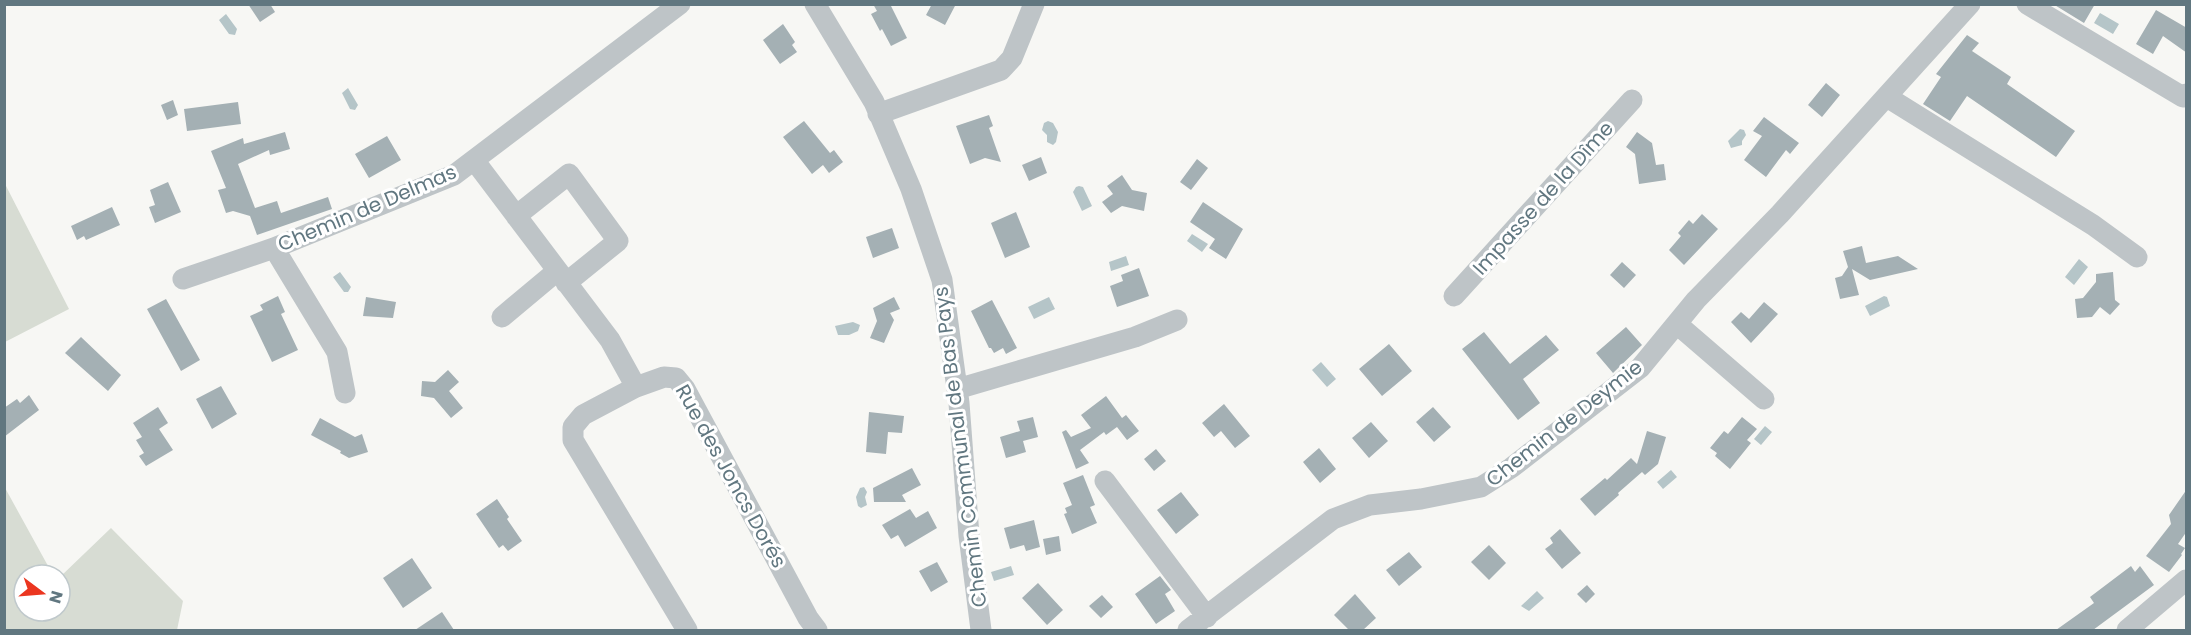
<svg xmlns="http://www.w3.org/2000/svg" width="2191" height="635" viewBox="0 0 2191 635" font-family="Poppins,sans-serif">
	<style>
		.green { fill: #d7dcd3 }
		.water { fill: #b5c5c8 }
		.building { fill: #a4b0b4 }
		.lines { fill: none; stroke-linecap: round; stroke-linejoin: round }
		.minor { stroke: #bec4c7; stroke-width: 21 }
		.labels { text-anchor: middle; stroke-width: 6; stroke-linejoin: round; paint-order: stroke }
		.street-label { font-size: 20px; fill: #617780; stroke: #fff }
	</style>
	<rect width="100%" height="100%" fill="#f7f7f4"/>
	<!-- green -->
	<path class="green" d="M4 182 69 309 5 342H4Z
		M4 486 53 575H24V611H60V577L111 528 183 601 177 630H5Z"/>
	<!-- water -->
	<path class="water" d="M2100 13 2119 24 2113 34 2094 23Z
		M226 14 237 29 235 35 229 34 219 20Z
		M348 88 358 105 355 110 350 109 342 93Z
		M1048 121 1053 123 1058 132 1056 142 1053 145 1047 142V135L1042 130 1044 123Z
		M1740 129 1744 130 1746 135 1742 141V145L1731 148 1728 141Z
		M1079 186 1083 187 1092 206 1082 211 1073 192 1076 187Z
		M1192 234 1208 244 1202 252 1187 241Z
		M1126 256 1129 265 1111 271 1109 262Z
		M2079 259 2088 267 2074 285 2065 277Z
		M340 272 351 287 348 292H344L333 277Z
		M1884 296 1887 297 1890 306 1870 316 1865 306Z
		M1049 297 1055 309 1034 319 1028 307Z
		M853 322 860 325 858 331 849 335H838L835 326Z
		M1321 362 1336 379 1327 387 1312 370Z
		M1765 426 1772 432 1761 445 1754 439Z
		M1671 470 1677 477 1663 489 1657 482Z
		M864 487 867 492 865 497 867 505 861 508 858 506 856 497 860 488Z
		M1011 566 1014 575 994 581 991 572Z
		M1537 591 1544 598 1529 611 1521 606Z"/>
	<!-- building -->
	<path class="building" d="M248 4H270L275 12 260 22Z
		M873 4H890L907 38 891 46 882 29 880 31 871 14 877 11Z
		M932 4H956L945 25 926 15Z
		M2053 4H2095L2084 23Z
		M2156 10 2187 28V53L2163 36 2153 54 2136 44Z
		M783 24 795 42 792 45 797 52 780 64 763 40Z
		M1967 35 1979 43 1972 51 2011 77 2007 84 2075 131 2056 157 1967 96 1950 121 1923 104 1941 77 1936 74Z
		M1826 83 1840 95 1822 117 1808 105Z
		M173 100 178 115 167 120 161 105Z
		M238 102 241 124 187 131 184 109Z
		M989 115 993 126 989 128 1001 162 985 158 970 164 956 126Z
		M1764 117 1799 143 1790 154 1786 150 1766 177 1744 160 1762 136 1753 131Z
		M804 121 830 153 834 150 843 162 829 173 823 165 812 174 783 137Z
		M285 132 290 149 270 155 269 150 238 164 255 208 277 201 281 213 328 197 332 209 257 235 250 216 233 211 226 213 218 190 226 188 211 151 243 138 244 144Z
		M1637 132 1652 143 1656 165 1664 164 1666 180 1639 184 1635 154 1626 147Z
		M387 136 401 160 369 178 355 154Z
		M1041 157 1047 173 1029 181 1022 165Z
		M1197 159 1208 168 1191 190 1180 182Z
		M1122 175 1132 190 1147 193 1144 211 1122 206 1111 213 1102 202 1113 194 1107 186Z
		M168 182 181 212 155 223 149 207 155 205 150 190Z
		M1203 202 1243 229 1226 259 1209 248 1215 239 1190 222Z
		M112 207 120 225 86 240 84 236 77 240 71 226Z
		M1016 212 1030 247 1005 258 991 223Z
		M1702 214 1718 229 1684 265 1669 250 1681 236 1678 233 1689 220 1693 224Z
		M892 228 899 248 873 258 866 237Z
		M1862 246 1866 263 1898 256 1918 269 1870 280 1852 269 1859 295 1840 299 1835 278 1842 276 1848 267 1843 251Z
		M1622 262 1636 275 1624 288 1610 275Z
		M1139 268 1149 296 1117 307 1110 286 1123 281 1121 275Z
		M2113 272 2115 300 2120 304 2110 315 2100 307 2092 317 2077 318 2075 299 2083 298 2096 282V274Z
		M278 296 285 312 281 314 298 350 272 362 250 316 263 310 260 305Z
		M366 297 396 302 393 318 363 316Z
		M894 297 900 309 890 313 894 320 884 343 870 338 877 321 873 308Z
		M166 299 200 360 181 371 147 309Z
		M992 300 1017 348 1006 354 1003 348 994 353 991 348H989L971 311Z
		M1764 302 1778 314 1751 343 1731 322 1741 312 1749 319Z
		M1626 327 1642 345 1613 373 1596 353Z
		M1484 332 1510 364 1546 335 1559 350 1523 379 1540 403 1518 420 1462 349Z
		M81 337 121 375 108 391 65 353Z
		M1389 344 1412 371 1382 396 1359 369Z
		M448 370 459 382 449 391 463 408 451 418 434 398 421 396 422 381 435 382Z
		M221 386 237 414 212 429 196 399Z
		M29 395 39 410 4 437V408L17 399 20 403Z
		M1106 396 1122 418 1126 415 1139 431 1127 440 1117 427 1106 435 1104 432 1080 450 1089 463 1076 469 1062 432 1066 430 1071 437 1091 428 1081 415Z
		M1224 404 1250 436 1235 448 1221 431 1214 437 1202 423Z
		M158 407 168 423 159 429 173 450 146 466 139 456 144 453 136 440 142 437 133 423Z
		M1433 407 1451 427 1434 442 1416 422Z
		M869 412 904 416 902 433 888 432 886 454 866 452Z
		M1033 417 1038 437 1023 441 1026 452 1006 458 1000 437 1020 431 1017 421Z
		M1742 417 1757 429 1747 440 1751 443 1730 469 1715 456 1717 453 1710 448 1724 431 1728 434Z
		M320 418 355 437 362 434 368 452 349 458 340 453 341 451 311 435Z
		M1371 422 1388 441 1369 458 1352 438Z
		M1647 431 1666 437 1658 464 1645 475 1642 472 1618 493 1619 495 1595 516 1580 499 1605 478 1607 480 1631 458 1637 464Z
		M1319 448 1336 469 1320 483 1303 462Z
		M1156 449 1166 461 1154 471 1144 459Z
		M912 468 921 485 902 495 906 502H874L873 488Z
		M1083 475 1095 505 1090 507 1097 523 1072 534 1064 514 1067 513 1065 508 1072 505 1063 483Z
		M2187 489V531L2178 544 2185 548 2181 554 2182 555 2169 572 2146 556 2171 524 2169 515Z
		M1181 492 1199 515 1176 534 1157 510Z
		M497 499 509 517 507 519 522 541 508 551 503 545 499 548 476 514Z
		M910 509 916 518 928 511 937 528 905 547 898 535 891 539 882 525Z
		M1034 520 1040 547 1026 551 1024 545 1010 549 1004 528Z
		M1560 529 1581 553 1562 569 1545 549 1553 543 1550 538Z
		M1059 536 1061 551 1046 555 1043 539Z
		M1489 545 1506 563 1489 580 1471 562Z
		M1409 552 1422 567 1399 586 1386 570Z
		M412 558 432 588 403 608 383 578Z
		M937 562 948 582 931 592 919 571Z
		M2131 566 2135 572 2140 566 2154 585 2093 630H2056L2094 603 2090 597Z
		M1160 576 1171 590 1165 594 1175 611 1156 624 1135 594Z
		M1038 583 1063 610 1047 625 1022 598Z
		M1587 585 1595 594 1586 603 1577 594Z
		M1355 594 1376 618 1363 630H1349L1334 615Z
		M1102 595 1113 607 1101 618 1089 606Z
		M442 612 454 630H415Z"/>
	<g class="lines">
		<!-- minor -->
		<path class="minor" d="M815 4 874 102 911 189 942 280 959 403 969 536 981 630
			M2027 4 2183 97 2186 94
			M1887 97 2093 225 2137 257
			M878 114 1001 70 1012 58 1034 4
			M474 160 610 340 636 387
			M516 216 569 174 618 241 566 283
			M274 248 337 352 345 393
			M183 279 274 248 454 175 680 4
			M1454 296 1632 100
			M502 317 557 271
			M1677 324 1764 399
			M957 389 1135 337 1177 320
			M1105 481 1207 617
			M687 630 573 440V427L583 415 636 387 664 377 676 378 685 389 808 618 817 630
			M1188 630 1333 519 1370 505 1421 499 1481 487 1511 468 1640 368 1696 300 1780 214 1970 4
			M2127 630 2186 580"/>
	</g>
	<g class="labels">
		<!-- street labels -->
		<g class="street-label">
			<text transform="translate(1543 198) rotate(-48)" y="7">Impasse de la Dîme</text>
			<text transform="translate(367 208) rotate(-23)" y="7">Chemin de Delmas</text>
			<text transform="translate(1564 423) rotate(-38)" y="7">Chemin de Deymie</text>
			<text transform="translate(960 447) rotate(-97)" y="7">Chemin Communal de Bas Pays</text>
			<text transform="translate(731 476) rotate(61)" y="7">Rue des Joncs Dorés</text>
		</g>
	</g>
	<!-- border -->
	<rect width="2191" height="635" fill="none" stroke="#617780" stroke-width="12"/>
	<!-- north arrow -->
	<g transform="translate(42 593) rotate(106)"><circle r="28" fill="#ffffff" stroke="#c0c9cc" stroke-width="1.5"/>
	<path d="M0-4.5L10 22L0 15L-10 22Z" fill="#eb3620"/>
	<text y="-9" font-size="16" font-weight="bold" text-anchor="middle" fill="#617780">N</text>
	</g>
</svg>
